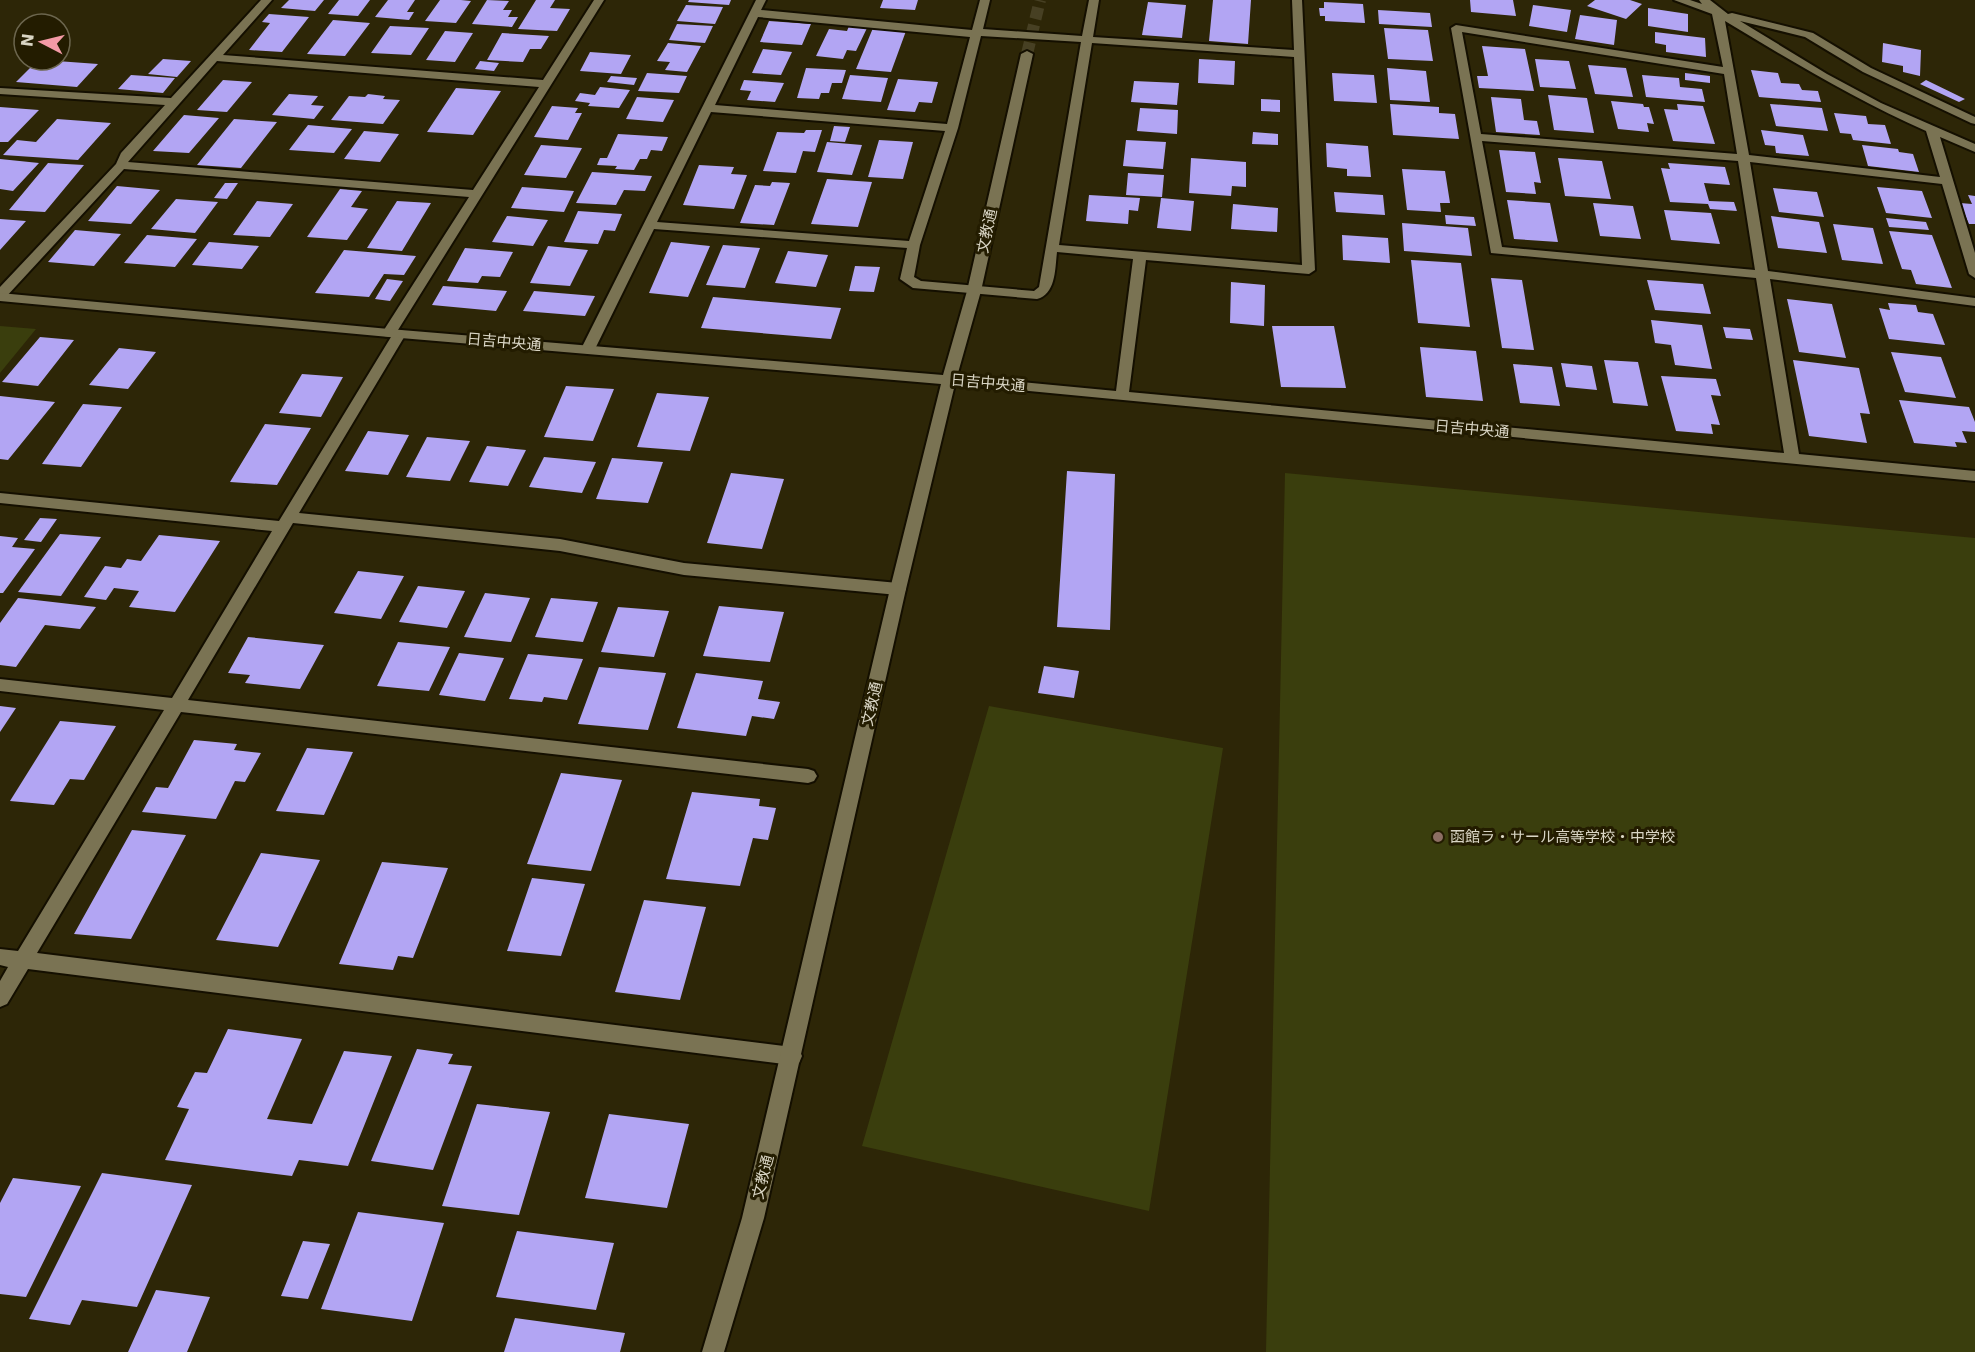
<svg xmlns="http://www.w3.org/2000/svg" width="1975" height="1352" viewBox="0 0 1975 1352" font-family="'DejaVu Sans','Noto Sans JP',sans-serif">
	<style>
		.green { fill: #3a3e0d }
		.building { fill: #b2a5f3 }
		.lines { fill: none; stroke-linecap: round; stroke-linejoin: round }
		.tertiary-tunnel { stroke: #474023; stroke-width: 12; stroke-dasharray: 12 6; stroke-linecap: butt }
		.minor-casing { stroke: #140f00; stroke-width: 4 }
		.tertiary-casing { stroke: #140f00; stroke-width: 4 }
		.minor { fill: #7a7353; fill-rule: evenodd }
		.tertiary { fill: #7a7353; fill-rule: evenodd }
		.education-dot { fill: #8d6e63; stroke: #231c00; stroke-width: 2 }
		.labels { text-anchor: middle; stroke-width: 6; stroke-linejoin: round; paint-order: stroke }
		.street-label { font-size: 15px; fill: #d9d5c4; stroke: #231c00 }
		.poi-label { font-size: 15px; fill: #d9d5c4; stroke: #231c00; text-anchor: start }
	</style>
	<rect width="100%" height="100%" fill="#2d2607"/>
	<!-- green -->
	<path class="green" d="M0 326 36 329 0 373Z
		M1285 473 1975 538V1352H1266Z
		M989 706 1223 748 1149 1211 862 1146Z"/>
	<!-- building -->
	<path class="building" d="M289 0H324L315 11 281 8Z
		M339 0H370L358 16 328 14Z
		M388 0H415L407 12H414L409 20 375 17Z
		M440 0H461L471 1 456 23 425 21Z
		M487 0 509 1 503 10H512L508 17H518L512 27 472 24Z
		M536 0H555L550 8 570 9 557 31 518 29Z
		M689 0H731L729 5 688 2Z
		M883 0H918L915 10 880 8Z
		M1213 0H1251L1248 44 1209 41Z
		M1470 0H1513L1516 16 1471 12Z
		M1595 0H1630L1642 4 1626 19 1587 6Z
		M1148 2 1186 5 1182 38 1142 35Z
		M1324 2 1363 4 1365 23 1325 21V16H1320L1319 8H1324Z
		M686 5 723 7 715 24 677 21Z
		M1533 5 1571 10 1567 32 1529 26Z
		M1648 8 1688 14V32L1648 26Z
		M1378 10 1430 13 1432 27 1379 24Z
		M269 14 309 17 282 52 249 50 270 23 262 22Z
		M1580 15 1617 20 1614 45 1575 39Z
		M333 20 370 23 345 56 307 54Z
		M769 21 811 24 802 45 760 42Z
		M677 24 713 26 705 43 669 40Z
		M390 26 429 28 411 55 371 53Z
		M849 26 867 28 856 51 847 50 843 59 816 56 829 29 847 31Z
		M873 28 906 31 891 72 856 69Z
		M1384 28 1428 30 1433 61 1388 59Z
		M445 31 473 33 455 62 426 60Z
		M1655 32 1705 38 1706 57 1666 52V45L1655 43Z
		M502 33 549 36 541 49H530L523 62 487 60Z
		M668 43 701 46 687 72 665 70 670 62 657 61Z
		M1883 43 1921 50 1920 76 1903 72V66L1882 62Z
		M1482 46 1525 49 1534 91 1479 88 1477 76H1488Z
		M763 49 792 52 781 75 752 73Z
		M590 52 631 55 621 74 580 71Z
		M163 59 191 61 177 77 148 74Z
		M1199 59 1235 61 1234 85 1198 83Z
		M1535 59 1569 61 1576 89 1540 87Z
		M38 60H43L98 64 77 87 16 82Z
		M480 61 499 63 494 71 475 69Z
		M1588 65 1626 68 1633 97 1595 94Z
		M806 68 846 70 842 83H832L829 93H821L819 99 797 98Z
		M1387 68 1426 71 1430 102 1390 100Z
		M1751 70 1778 73 1781 83 1799 84 1802 90 1818 91 1821 102 1759 97Z
		M647 73 687 76 679 93 638 91Z
		M1332 73 1374 75 1377 103 1334 101Z
		M1685 73 1710 76V83L1685 80Z
		M131 75 175 78 163 93 118 89Z
		M850 75 888 78 881 102 842 99Z
		M1642 75 1679 78 1680 87 1702 89 1705 102 1646 97Z
		M611 76 637 78 634 85 607 82Z
		M898 79 938 82 932 103 919 102 915 112 887 110Z
		M223 80 252 82 227 112 197 110Z
		M744 80 784 83 775 102 747 100 751 91 740 90Z
		M1926 80 1965 99 1959 102 1920 84Z
		M1134 81 1179 83 1177 105 1131 102Z
		M600 87 630 90 619 108 588 106 590 103 575 101 580 93 595 95Z
		M456 88 501 91 473 135 427 132Z
		M289 94 318 96 311 105 324 106 314 119 272 115Z
		M368 94 385 96 383 99 400 100 383 124 331 120 349 96 365 97Z
		M1548 95 1587 98 1594 133 1554 130Z
		M637 97 674 100 663 122 626 119Z
		M1491 97 1521 99 1524 120 1537 121 1540 135 1496 132Z
		M1261 99 1280 100V112L1261 111Z
		M1611 101 1643 104 1644 107H1649L1654 124 1647 123 1649 132 1618 129Z
		M1390 104 1439 107V113L1455 114 1459 139 1393 135Z
		M1677 104 1703 106 1715 144 1673 141 1664 109 1678 110Z
		M1770 104 1822 108 1828 131 1776 126Z
		M552 106 578 108 575 113H582L568 140 534 137Z
		M0 107 39 110 8 142H0Z
		M1140 108 1178 110 1177 134 1137 131Z
		M1834 113 1866 116 1868 124 1885 125 1891 144 1853 140 1851 134 1840 133Z
		M184 115 219 118 189 153 153 151Z
		M57 119 111 123 78 160 3 155 17 140 36 142Z
		M234 119 277 122 241 168 197 165Z
		M308 125 352 129 334 153 289 150Z
		M834 126 850 127 845 142 830 141Z
		M806 130H822L815 152 803 151 796 173 763 171 777 132 804 133Z
		M1761 130 1803 135 1809 156 1776 153 1775 146 1765 145Z
		M364 131 399 134 380 162 344 159Z
		M1253 132 1278 134V145L1252 144Z
		M618 134 668 137 662 151 651 150 647 159H640L634 170 615 169 617 166 597 165 600 158H607Z
		M879 140 913 142 903 179 868 177Z
		M1126 140 1166 142 1163 169 1123 166Z
		M827 142 862 145 852 175 817 172Z
		M1326 143 1368 146 1371 177 1347 176V169L1327 167Z
		M541 145 582 148 566 178 524 175Z
		M1862 145 1898 149 1899 152 1913 154 1919 172 1868 166Z
		M1499 150 1535 152 1541 183 1534 182 1536 194 1506 192Z
		M1191 158 1246 162V187L1232 186 1231 196 1189 193Z
		M1558 158 1602 161 1611 199 1565 196Z
		M0 159 39 163 13 191 0 189Z
		M48 163 84 165 45 212 9 210Z
		M1668 163 1725 167 1730 185 1704 183 1709 201 1734 202 1737 211 1710 209 1708 204 1670 202 1661 168 1670 169Z
		M699 165 734 167 731 174 747 175 734 209 683 205Z
		M1402 169 1445 171 1450 203H1440L1441 212 1407 210Z
		M592 172 652 176 645 191 624 190 616 205 576 203Z
		M1128 173 1164 175 1162 197 1126 195Z
		M827 179 872 182 858 227 811 224Z
		M772 182 790 183 774 225 740 223 755 185 770 186Z
		M225 183H238L227 199 214 198Z
		M117 186 160 190 131 224 88 221Z
		M522 187 574 191 564 212 511 208Z
		M1877 187 1922 191 1932 218 1886 213Z
		M1773 188 1817 192 1824 217 1779 212Z
		M340 189 362 191 351 207 368 209 347 240 307 237Z
		M1334 192 1383 195 1385 215 1336 212Z
		M1089 195 1140 198 1138 211 1129 210 1128 224 1086 221Z
		M1968 195 1975 196V224H1969L1960 203 1972 204Z
		M1161 198 1194 201 1191 231 1157 228Z
		M176 199 218 202 195 233 151 229Z
		M1507 200 1550 203 1558 242 1514 239Z
		M257 201 293 204 270 237 233 235Z
		M397 201 431 203 402 251 367 248Z
		M1593 203 1633 206 1641 239 1600 236Z
		M1233 204 1278 208 1277 232 1231 229Z
		M1664 210 1711 213 1720 244 1671 240Z
		M578 211 622 214 615 231 604 230 598 244 564 242Z
		M1445 215 1474 217 1476 226 1446 224Z
		M507 216 548 220 533 246 492 242Z
		M1771 216 1819 222 1827 253 1778 248Z
		M1886 218 1926 222 1929 230 1889 227Z
		M0 219 26 221 0 250Z
		M1402 223 1468 228 1472 256 1404 251Z
		M1833 224 1873 228 1883 264 1842 260Z
		M75 230 121 234 94 266 48 262Z
		M1889 231 1932 235 1952 288 1916 284 1911 270 1902 269Z
		M147 235 197 239 175 267 124 263Z
		M1342 235 1388 238 1390 263 1343 260Z
		M209 242 259 246 242 269 192 265Z
		M671 242 710 246 688 297 649 293Z
		M723 245 760 248 745 288 706 285Z
		M548 246 588 250 570 286 530 283Z
		M465 248 513 252 500 277 482 276 478 283 447 281Z
		M344 250 416 256 404 275 384 274 369 297 315 293Z
		M788 251 828 255 816 287 775 283Z
		M1411 260 1461 263 1470 327 1418 323Z
		M855 266 880 267 874 292 849 291Z
		M1491 278 1522 280 1534 350 1502 348Z
		M387 279 403 281 390 301 375 299Z
		M1647 280 1703 284 1711 314 1655 310Z
		M1231 282 1265 285 1264 326 1230 323Z
		M443 286 507 291 496 311 432 305Z
		M534 291 595 296 585 316 523 311Z
		M713 297 841 308 831 339 701 328Z
		M1787 299 1832 304 1846 358 1799 352Z
		M1888 303 1916 305 1918 312 1933 314 1945 345 1889 339 1879 308 1890 310Z
		M1651 320 1702 325 1712 369 1675 365 1671 345 1655 343Z
		M1272 326H1334L1346 388 1281 387Z
		M1723 327 1750 329 1753 340 1726 338Z
		M40 337 74 340 38 386 2 382Z
		M1420 347 1476 351 1483 401 1426 397Z
		M119 348 156 352 128 389 89 385Z
		M1891 352 1941 357 1956 398 1905 392Z
		M1604 360 1638 362 1648 406 1613 403Z
		M1793 360 1859 368 1870 414 1860 413 1867 443 1809 436Z
		M1561 363 1592 366 1597 390 1566 387Z
		M1513 364 1552 367 1560 406 1520 403Z
		M302 374 343 377 321 417 279 413Z
		M1661 376 1716 379 1721 396 1711 395 1720 425 1711 424 1713 434 1676 431Z
		M566 386 614 389 593 441 544 437Z
		M657 393 709 397 690 451 637 447Z
		M0 396 55 402 8 460 0 459Z
		M1899 400 1969 407 1975 422V432L1962 431 1967 443 1955 442 1957 447 1914 443Z
		M83 404 122 407 81 467 42 464Z
		M265 424 311 428 277 485 230 482Z
		M368 431 409 435 388 475 345 471Z
		M427 437 470 441 450 481 406 477Z
		M487 446 526 450 508 486 469 482Z
		M544 457 596 462 582 493 529 487Z
		M612 458 663 462 648 503 596 499Z
		M1067 471 1115 474 1110 630 1057 627Z
		M731 473 784 479 762 549 707 543Z
		M40 518 57 519 41 542 24 540Z
		M60 534 101 537 61 596 18 592Z
		M159 535 220 541 175 612 129 607 139 591 114 588 106 600 84 597 105 566 121 568 127 559 141 561Z
		M0 536 18 538 12 547 35 549 3 593H0Z
		M358 571 404 576 381 619 334 613Z
		M418 586 465 591 447 628 399 622Z
		M485 593 530 598 511 642 464 637Z
		M18 598 96 607 80 629 45 625 16 667 0 665V623Z
		M551 598 598 602 583 642 535 637Z
		M719 606 784 612 770 662 703 656Z
		M618 607 669 611 654 657 601 652Z
		M248 637 324 645 300 689 245 683 250 675 228 673Z
		M398 642 450 647 429 691 377 686Z
		M459 653 504 658 485 701 439 695Z
		M528 654 583 659 567 700 544 697 542 702 509 699Z
		M1044 666 1079 671 1074 698 1038 693Z
		M599 667 666 673 648 730 578 724Z
		M696 673 763 681 758 699 780 702 774 719 752 716 746 736 677 728Z
		M0 706 16 708 0 732Z
		M60 721 116 726 84 780 70 779 54 805 10 801Z
		M194 740 237 744 234 750 261 753 245 782 235 781 216 819 142 812 156 787 168 788Z
		M307 748 353 752 324 815 276 811Z
		M561 773 622 780 591 871 527 864Z
		M692 792 760 799 759 806 776 808 768 840 753 838 740 886 666 879Z
		M132 830 186 835 131 939 74 934Z
		M261 853 320 860 278 947 216 940Z
		M382 862 448 868 413 958 398 956 393 970 339 964Z
		M532 878 585 884 561 956 507 951Z
		M644 900 706 907 680 1000 615 992Z
		M228 1029 302 1039 267 1119 312 1124 344 1051 392 1056 348 1166 299 1160 292 1176 165 1160 189 1109 177 1107 195 1072 207 1073Z
		M417 1049 453 1054 448 1064 472 1066 433 1170 371 1161Z
		M477 1104 550 1112 519 1215 442 1206Z
		M609 1114 689 1124 667 1208 585 1198Z
		M102 1173 192 1185 137 1307 82 1300 70 1325 29 1319Z
		M13 1178 81 1186 26 1297 0 1294V1203Z
		M358 1212 444 1223 412 1321 321 1309Z
		M517 1231 614 1243 596 1310 496 1297Z
		M303 1241 330 1244 308 1299 281 1296Z
		M156 1290 210 1297 187 1352H128Z
		M515 1318 625 1333 620 1352H504Z"/>
	<g class="lines">
		<!-- tertiary-tunnel -->
		<path class="tertiary-tunnel" d="M1027 54 1040 0"/>
		<!-- minor casing -->
		<g class="minor-casing">
			<path id="minor" d="M261 0H272L223 55 543 80 594 0H604L398 330 404 331 406 334 299 513 560 539 684 563 898 583 904 585 906 589 904 593 898 595 684 575 560 551 293 523 188 700 808 769 814 771 817 776 814 781 808 783 181 712 37 953 792 1047 799 1049 802 1056 799 1063 792 1065 28 969 7 1004 0 1007V981L8 967 0 965V949L18 951 164 710 0 691V679L172 698 272 531 0 503V493L279 521 391 337 384 336 382 333 469 197 124 169 5 298 0 299V287L116 164 121 153 165 105 0 94V88L171 98ZM217 61 539 87 473 190 128 162Z
				M756 0H766L761 10 972 30 980 0H990L983 29 1082 36 1089 0H1099L1093 37 1294 50 1292 0H1302L1315 270 1309 274 1146 260 1129 392 1784 453 1756 278 1491 253 1451 28 1456 25 1723 67 1712 14 1674 0H1690L1702 4 1699 0H1710L1728 14 1732 13 1813 33 1871 68 1975 117V124L1971 123 1863 72 1805 37 1740 21 1827 74 1881 103 1975 144V152L1940 137 1975 253V278L1969 274 1942 184 1750 162 1768 271 1975 298V306L1770 279 1799 454 1975 471V481L944 383 942 380 944 377 949 375 1116 391 1133 259 1057 252C1055 269 1056 294 1037 299L913 288 900 279 907 248 654 229 595 349 588 353 583 352 581 349ZM758 17 970 37 947 124 715 105ZM1725 21C1791 61 1856 100 1926 131L1940 177 1749 155ZM1462 32 1724 74 1737 154 1481 134ZM981 36 1081 42 1039 287 1034 291 921 281 914 277 920 245 958 128ZM1092 43 1294 57 1302 265 1059 245ZM711 112 945 131 909 241 657 222ZM1482 141 1738 161 1755 270 1502 247Z"/>
		</g>
		<!-- tertiary casing -->
		<g class="tertiary-casing">
			<path id="tertiary" d="M1027 51 1033 54 981 291 956 380 906 589 764 1218 724 1352H702L742 1218 890 589 941 384 389 337 0 301V293L389 329 943 375 967 291 1021 54Z"/>
		</g>
		<!-- minor -->
		<use href="#minor" class="minor"/>
		<!-- tertiary -->
		<use href="#tertiary" class="tertiary"/>
	</g>
	<!-- markers -->
	<circle class="education-dot" cx="1438" cy="837" r="6"/>
	<g class="labels">
		<!-- street labels -->
		<g class="street-label">
			<text transform="translate(987 231) rotate(-78)" y="5">文教通</text>
			<text transform="translate(504 342) rotate(5)" y="5">日吉中央通</text>
			<text transform="translate(988 383) rotate(5)" y="5">日吉中央通</text>
			<text transform="translate(1472 429) rotate(5)" y="5">日吉中央通</text>
			<text transform="translate(872 704) rotate(-77)" y="5">文教通</text>
			<text transform="translate(763 1177) rotate(-76)" y="5">文教通</text>
		</g>
		<!-- poi labels -->
		<g class="poi-label">
			<text x="1450" y="842">函館ラ・サール高等学校・中学校</text>
		</g>
	</g>
	<!-- north arrow -->
	<g transform="translate(42 42) rotate(277)"><circle r="28" fill="#231c00" stroke="#6c664e" stroke-width="1.5"/>
	<path d="M0-4.5L10 22L0 15L-10 22Z" fill="#f49aa6"/>
	<text y="-9" font-size="16" font-weight="bold" text-anchor="middle" fill="#d9d5c4">N</text>
	</g>
</svg>
